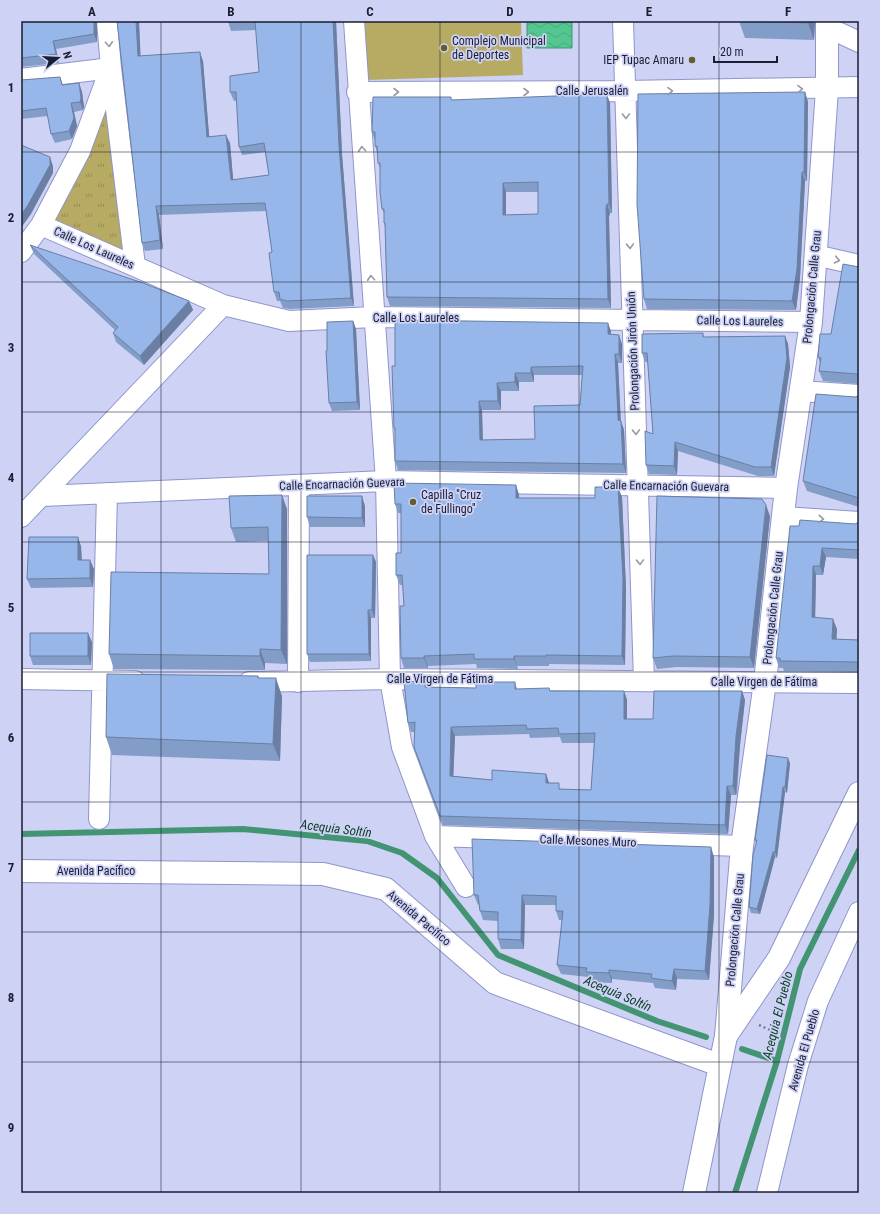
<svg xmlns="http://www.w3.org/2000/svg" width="880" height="1214" viewBox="0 0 880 1214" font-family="'Roboto Condensed',sans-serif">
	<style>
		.grass { fill: url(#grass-tufts) }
		.pitch { fill: #b7ab63 }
		.water { fill: url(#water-waves); stroke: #429473 }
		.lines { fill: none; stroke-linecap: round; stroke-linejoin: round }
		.stream { stroke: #429473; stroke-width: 6 }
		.minor-casing { stroke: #8f95cb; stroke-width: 22 }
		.tertiary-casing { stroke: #8f95cb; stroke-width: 24 }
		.secondary-casing { stroke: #8f95cb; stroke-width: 24 }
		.path { stroke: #787b97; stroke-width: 2.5; stroke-dasharray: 2 3; stroke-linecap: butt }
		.minor { stroke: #fff; stroke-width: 20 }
		.tertiary { stroke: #fff; stroke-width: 22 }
		.secondary { stroke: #fff; stroke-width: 22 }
		.wall { fill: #829dc8; fill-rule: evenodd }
		.shaded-wall { fill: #6a7fa3 }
		.building { fill: #97b6e9; stroke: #6a7fa3; fill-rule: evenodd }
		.oneway { stroke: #9899a3 }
		.grid { fill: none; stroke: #1b1d32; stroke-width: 1; stroke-opacity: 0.55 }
		.poi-dot { fill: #665e2a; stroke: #ced2f5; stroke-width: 1.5 }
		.labels { text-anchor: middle; stroke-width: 3.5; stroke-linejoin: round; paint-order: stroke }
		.poi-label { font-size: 12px; fill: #1b1d32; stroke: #ced2f5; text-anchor: start }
		.street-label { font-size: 12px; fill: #1b1d32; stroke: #ced2f5 }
		.water-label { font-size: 13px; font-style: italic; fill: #0e402a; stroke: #ced2f5 }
		.neatline { fill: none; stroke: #1b1d32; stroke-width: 1.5 }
		.grid-label { font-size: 13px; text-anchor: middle; font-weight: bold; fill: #1b1d32 }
	</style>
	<defs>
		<pattern id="grass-tufts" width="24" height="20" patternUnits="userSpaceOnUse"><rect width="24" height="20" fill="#b7ab63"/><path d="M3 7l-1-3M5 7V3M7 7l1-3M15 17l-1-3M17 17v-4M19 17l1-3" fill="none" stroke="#948b52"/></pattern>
		<pattern id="water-waves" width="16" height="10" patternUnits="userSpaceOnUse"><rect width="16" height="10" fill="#53c78f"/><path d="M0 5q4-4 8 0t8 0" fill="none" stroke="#48aa7c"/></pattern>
	</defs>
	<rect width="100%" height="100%" fill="#ced2f5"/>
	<!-- grass -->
	<path class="grass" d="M111 68 135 266 41 225Z"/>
	<!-- pitch -->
	<path class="pitch" d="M365 21H521L523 75 366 80Z"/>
	<!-- water -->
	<path class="water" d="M527 21H572V48H527Z"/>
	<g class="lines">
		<!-- stream -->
		<path class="stream" d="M21 834 243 829 367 841 402 853 437 878 498 955 657 1021 706 1037
			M742 1049 777 1061
			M735 1193 777 1061 800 969 859 850"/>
		<!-- minor casing -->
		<g class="minor-casing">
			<path id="minor" d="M107 21 111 68 135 266
				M354 21 386 481 390 679 402 747 435 836 466 887
				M623 21 644 681
				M827 27 859 42
				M21 79 111 68
				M357 92 625 91 859 87
				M41 225 223 305 289 321 374 317 811 322
				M21 252 41 225 80 151 109 72
				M815 255 859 265
				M800 391 859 395
				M42 496 386 481 786 488
				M21 517 223 305
				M784 517 859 522
				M21 679 135 681
				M249 682 390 679 859 683
				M298 682 299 485
				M99 819 107 493
				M435 836 742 846
				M767 1193 798 1065 818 1001 859 912"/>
		</g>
		<!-- tertiary casing -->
		<g class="tertiary-casing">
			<path id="tertiary" d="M726 1036 742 846 765 682 786 488 811 322 827 89V21"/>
		</g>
		<!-- secondary casing -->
		<g class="secondary-casing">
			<path id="secondary" d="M21 871 323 874 386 889 495 983 719 1065
				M694 1193 726 1036 779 958 859 793"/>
		</g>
		<!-- path -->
		<path class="path" d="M759 1025 786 1037"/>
		<!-- minor -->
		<use href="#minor" class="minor"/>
		<!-- tertiary -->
		<use href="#tertiary" class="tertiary"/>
		<!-- secondary -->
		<use href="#secondary" class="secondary"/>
	</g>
	<!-- wall -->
	<path class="wall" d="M21 21H97V42L56 49 59 63 21 67Z
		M117 21H139L140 56 203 61 209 137 230 143 233 180 269 175 265 152 242 155 239 147 237 101H234L230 92 259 72 256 30 231 31 228 21H336L342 154 354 306 290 309 283 308 280 301H277L274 292 272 252 266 211 159 215 163 249 145 251 142 243Z
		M739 21H815L814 40 745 38Z
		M60 77 63 85 79 83 82 92 84 107 83 110 74 112 77 126 72 139 55 143 51 134 48 116 21 119V80Z
		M805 92 808 102 807 181H805L800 278 796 310 647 309 644 299Z
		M452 100 610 103 612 213H610L609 217 611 308 390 306 387 297 385 227 384 223V213L382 209 380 168 378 163V154L375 146V141L372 132ZM506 192H538V214L506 215Z
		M30 245 189 301 193 310 144 365 116 342 113 333 115 330 34 254Z
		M859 267V384L823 381 819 371 820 363 818 357 831 334Z
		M353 321 356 329 360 410 332 411 329 403Z
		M611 331V334L622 344V363H618L621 421 624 430 626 473 398 470 395 461V432L394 428 395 366ZM534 375H582L580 405 535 439 483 440 482 410H501V391H519V382H534Z
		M703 333 704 337 785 336 788 344 790 367 774 476H758L678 451 677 475 649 474 646 465 653 434 648 362H645L642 353Z
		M859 396V507L807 491 803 481 855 397Z
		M516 485 519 495V498H595L622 497 626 588 625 665 549 664V666H517L518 669 477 668 476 664 428 666V668H404L401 658 404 606 403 585H400L396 575 401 553V513H398L395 504Z
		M365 506V527H310L307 517Z
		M287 509V664L265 663V670L114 669 109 654 269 574 268 541 236 542 231 528Z
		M770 516 754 668 677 667 657 669 653 658Z
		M859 522V559L826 557 823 575H816L815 617 837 629 836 639 859 640V672L784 671 783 668H779L776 658 799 526 855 524Z
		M81 546 82 560 94 569 93 587 31 588 27 579Z
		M373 555 376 562 375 618H371V661L310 662 307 654Z
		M92 642 91 665H33L30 656Z
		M258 676 259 678 282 696 280 761 112 755 106 737Z
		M425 682 427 687 476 688 515 682 517 689 551 691H624L627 700V719H653L742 691 745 700 740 745 737 794 736 795H731L728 834 443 825 414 747 415 732H411L408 723ZM529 734 530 738 560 737 562 743H594L591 790 561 789 549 783 546 774 492 780 453 776 455 736Z
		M790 763 787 793 785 792 777 858 775 857 760 914 751 913 749 907 756 843 755 840Z
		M714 857V915L709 980 677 979 676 990 655 988 653 983 612 979V983L590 982 588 977 561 974 557 965 562 920H559L556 911V905H525L524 949H501L498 939V921L483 920 480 911 479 904 478 905 474 895Z"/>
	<!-- shaded-wall -->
	<path class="shaded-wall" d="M94 21H97V42L94 34Z
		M136 21H139L141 65 138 56Z
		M333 21H336L342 154 354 306 351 298 339 146Z
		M808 21H815L814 40 808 23Z
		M53 41 56 49 59 63 56 54Z
		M200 52 203 61 210 146 207 137Z
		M79 83 82 92 84 107 83 110 80 102Z
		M805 92 808 102 807 181 804 172Z
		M607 94 610 103 612 213 609 204Z
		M71 103 74 112 77 126 72 139 69 131Z
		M226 135 230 143 234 189 231 180Z
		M50 157 53 166V173L31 214 21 228V215Z
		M802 172 805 181 800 278 796 310 792 301Z
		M503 183 506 192V224L503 215Z
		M607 204 610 213 609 217 611 308 608 299 606 208Z
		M156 206 159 215 163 249 160 240Z
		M189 301 193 310 144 365 140 356Z
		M353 321 356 329 360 410 357 402Z
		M608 323 611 331V343L608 334Z
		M619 335 622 344V363L619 354Z
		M785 336 788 344 790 367 774 476 771 467Z
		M615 354 618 363 621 428 618 420Z
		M531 367 534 375V382L531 373Z
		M515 373 519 382V391L515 382Z
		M497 383 501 391V410L498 401Z
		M479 401 482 410 483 449 480 440Z
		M621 421 624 430 626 473 623 464Z
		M675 442 678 451 677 475 674 466Z
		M516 485 519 495 520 508 516 498Z
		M618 487 622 497 626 588 625 665 622 656Z
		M282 495 287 509V664L281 650Z
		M362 496 365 506V527L362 518Z
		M766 505 770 516 754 668 750 657Z
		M78 537 81 546 82 569 78 560Z
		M822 548 826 557 823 575 820 566Z
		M373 555 376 562 375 618 372 610Z
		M90 560 94 569 93 587 90 578Z
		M813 566 816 575 815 626 812 617Z
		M368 610 371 618V661L369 654Z
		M833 619 837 629 836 649 832 639Z
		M88 633 92 642 91 665 88 656Z
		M260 649 265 663V670L260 656Z
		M424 656 428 666V668L424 658Z
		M514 656 517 666 518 669 514 659Z
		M276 678 282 696 280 761 273 744Z
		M624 691 627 700V728L624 719Z
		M742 691 745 700 740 745 736 795 733 786 736 736Z
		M451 727 455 736 453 785 450 776Z
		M788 758 790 763 787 793 785 787Z
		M546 774 549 783H546Z
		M727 786 731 795 728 834 725 825Z
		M783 787 785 792 777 858 775 852Z
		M711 847 714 857V915L709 980 705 971Z
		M773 852 775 857 760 914 757 909Z
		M522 895 525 905 524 949 521 940Z
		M674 969 677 979 676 990 672 981Z
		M609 970 612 979V983L609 973Z"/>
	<!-- building -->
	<path class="building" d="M21 21H94V34L53 41 56 54 21 58Z
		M117 21H136L138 56 200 52 207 137 226 135 231 180 269 175 264 143 239 147 236 92H230V76L259 72 255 21H333L339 146 351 298 287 301 280 299 279 292H274L269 253 272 252 265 203 156 206 160 240 142 243Z
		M228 21H254L228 22Z
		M754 21H808V23Z
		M60 77 62 85 79 83 81 98 80 102 71 103 74 118 69 131 51 134 46 108 21 111V80Z
		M805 92 804 172H802L797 269 792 301 644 299 637 204 638 94Z
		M607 94 609 204H607L606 208 608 299 387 297 385 223H384V209H382L380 192V163H378L377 146H375V132H372L373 97H451V100ZM538 182V214L503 215V183Z
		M21 145 50 157V165L28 205 21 215Z
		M30 245 143 283 189 301 140 356 113 333 118 327Z
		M843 264 859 267V376L857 374 819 371 821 358 818 357 820 334H831Z
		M395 320 608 323V334L619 335V354H615L618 417V420L621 421 623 464 395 461V428H394L392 366H395ZM583 366 580 405 534 406 535 439 480 440 479 401H498L497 383 515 382V373H531V367Z
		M353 321 357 402 329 403 326 351H327V322Z
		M703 333V337L785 336 787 358 771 467H755L675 442 674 466 646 465 645 431 653 434 647 353H642V334Z
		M816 394 855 397 859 396V498L803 481Z
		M394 483 516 485V498H595V487H618L623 578 622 656 546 655V656H514V659H474V654L424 656V658H401L400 606H404L402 575H396V553H401V504H395Z
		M282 495 281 650 260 649V656L109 654 111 572 269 574 268 527 231 528 229 496Z
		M307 496H362V518L307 517Z
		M657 496 762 499 766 505 750 657 673 656 653 658Z
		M800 520 855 524 859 522V550L822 548 820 566H813L812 617 833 619 832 639 859 640V662L780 661V658H776L790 526H799Z
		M29 537H78V560H90V578L27 579Z
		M307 555H373L372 610H368L369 654H307Z
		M30 633H88V656H30Z
		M107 674 258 676V678H276L273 744 106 737Z
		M404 681 425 682V687L476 688V682H515V689L549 688 550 691H624V719H653L654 691H742L736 736 733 785V786H727L725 825 440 816 414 747 415 722 408 723ZM526 725 527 729 558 728 559 734 595 733 591 790 559 789V783H546V774L492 770V780L450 776 451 727Z
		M767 755 788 758 785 787H783L775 852H773L757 909 749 907 753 855 757 840H755Z
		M472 839 711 847 710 905 705 971 674 969 672 981 651 978 652 974 609 970V973L586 972 587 968 557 965 563 911H556V896L522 895 521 940 498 939V912L480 911 478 895H474Z"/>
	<!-- one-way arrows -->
	<defs><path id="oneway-chevron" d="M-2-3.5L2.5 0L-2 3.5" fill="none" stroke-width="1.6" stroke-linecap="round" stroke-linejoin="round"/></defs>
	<g class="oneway">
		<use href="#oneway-chevron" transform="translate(109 44) rotate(86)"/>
		<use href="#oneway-chevron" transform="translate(800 89) rotate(-1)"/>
		<use href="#oneway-chevron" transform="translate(670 91) rotate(-1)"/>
		<use href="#oneway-chevron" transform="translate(396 92)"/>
		<use href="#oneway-chevron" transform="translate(526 92)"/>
		<use href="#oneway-chevron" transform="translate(626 116) rotate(88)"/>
		<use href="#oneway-chevron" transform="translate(362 149) rotate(-94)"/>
		<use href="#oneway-chevron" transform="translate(630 246) rotate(88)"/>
		<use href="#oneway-chevron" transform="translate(837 260) rotate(12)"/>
		<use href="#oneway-chevron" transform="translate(371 278) rotate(-94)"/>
		<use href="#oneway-chevron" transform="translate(636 432) rotate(88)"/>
		<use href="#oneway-chevron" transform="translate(821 519) rotate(4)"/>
		<use href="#oneway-chevron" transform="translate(640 562) rotate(88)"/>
	</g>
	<!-- grid -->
	<path class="grid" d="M161 21V1193M301 21V1193M440 21V1193M579 21V1193M719 21V1193M21 152H859M21 282H859M21 412H859M21 542H859M21 672H859M21 802H859M21 932H859M21 1062H859"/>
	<!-- markers -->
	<g class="poi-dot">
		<circle cx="444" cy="48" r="4"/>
		<circle cx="692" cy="60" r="4"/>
		<circle cx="413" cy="502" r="4"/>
	</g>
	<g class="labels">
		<!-- poi labels -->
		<g class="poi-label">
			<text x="452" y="45">Complejo Municipal<tspan x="452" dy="14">de Deportes</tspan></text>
			<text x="684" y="64" text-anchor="end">IEP Tupac Amaru</text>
			<text x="421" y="499">Capilla ''Cruz<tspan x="421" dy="14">de Fullingo''</tspan></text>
		</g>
		<!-- street labels -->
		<g class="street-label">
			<text x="592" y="95">Calle Jerusalén</text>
			<text transform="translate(94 248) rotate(24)" y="4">Calle Los Laureles</text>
			<text transform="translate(812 287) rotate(-85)" y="4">Prolongación Calle Grau</text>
			<text x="416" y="322">Calle Los Laureles</text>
			<text transform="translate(740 321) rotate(1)" y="4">Calle Los Laureles</text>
			<text transform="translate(633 351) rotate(-92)" y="4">Prolongación Jirón Unión</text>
			<text transform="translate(342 484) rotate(-2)" y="4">Calle Encarnación Guevara</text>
			<text transform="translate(666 486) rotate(1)" y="4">Calle Encarnación Guevara</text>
			<text transform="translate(773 608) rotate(-84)" y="4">Prolongación Calle Grau</text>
			<text x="440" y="683">Calle Virgen de Fátima</text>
			<text x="764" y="686">Calle Virgen de Fátima</text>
			<text transform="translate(588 841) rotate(2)" y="4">Calle Mesones Muro</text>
			<text x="96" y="875">Avenida Pacífico</text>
			<text transform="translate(419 918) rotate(40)" y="4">Avenida Pacífico</text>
			<text transform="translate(735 930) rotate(-85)" y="4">Prolongación Calle Grau</text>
			<text transform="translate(804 1050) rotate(-74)" y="4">Avenida El Pueblo</text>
		</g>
		<!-- water labels -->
		<g class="water-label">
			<text transform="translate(336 828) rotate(7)" y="5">Acequia Soltín</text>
			<text transform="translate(618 993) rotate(23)" y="5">Acequia Soltín</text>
			<text transform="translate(777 1015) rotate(-76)" y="5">Acequia El Pueblo</text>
		</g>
	</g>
	<!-- border -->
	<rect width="880" height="1214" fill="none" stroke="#ced2f5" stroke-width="44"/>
	<!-- north arrow -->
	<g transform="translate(58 58) rotate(72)" stroke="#ced2f5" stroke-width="3" paint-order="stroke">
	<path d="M0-3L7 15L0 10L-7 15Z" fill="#1b1d32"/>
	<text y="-6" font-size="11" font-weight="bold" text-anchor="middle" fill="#1b1d32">N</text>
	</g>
	<!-- scale -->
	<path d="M714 56v6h63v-6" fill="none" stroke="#1b1d32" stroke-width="2"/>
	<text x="720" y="56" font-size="12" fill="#1b1d32" stroke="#ced2f5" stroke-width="3" paint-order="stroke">20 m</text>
	<rect x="22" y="22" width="836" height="1170" class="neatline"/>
	<g class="grid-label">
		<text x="92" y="16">A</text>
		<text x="231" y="16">B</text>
		<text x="370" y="16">C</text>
		<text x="510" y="16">D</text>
		<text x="649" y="16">E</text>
		<text x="788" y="16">F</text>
		<text x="11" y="92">1</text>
		<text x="11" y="222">2</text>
		<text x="11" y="352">3</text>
		<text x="11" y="482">4</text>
		<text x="11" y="612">5</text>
		<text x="11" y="742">6</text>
		<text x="11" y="872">7</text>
		<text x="11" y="1002">8</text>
		<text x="11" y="1132">9</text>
	</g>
</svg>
